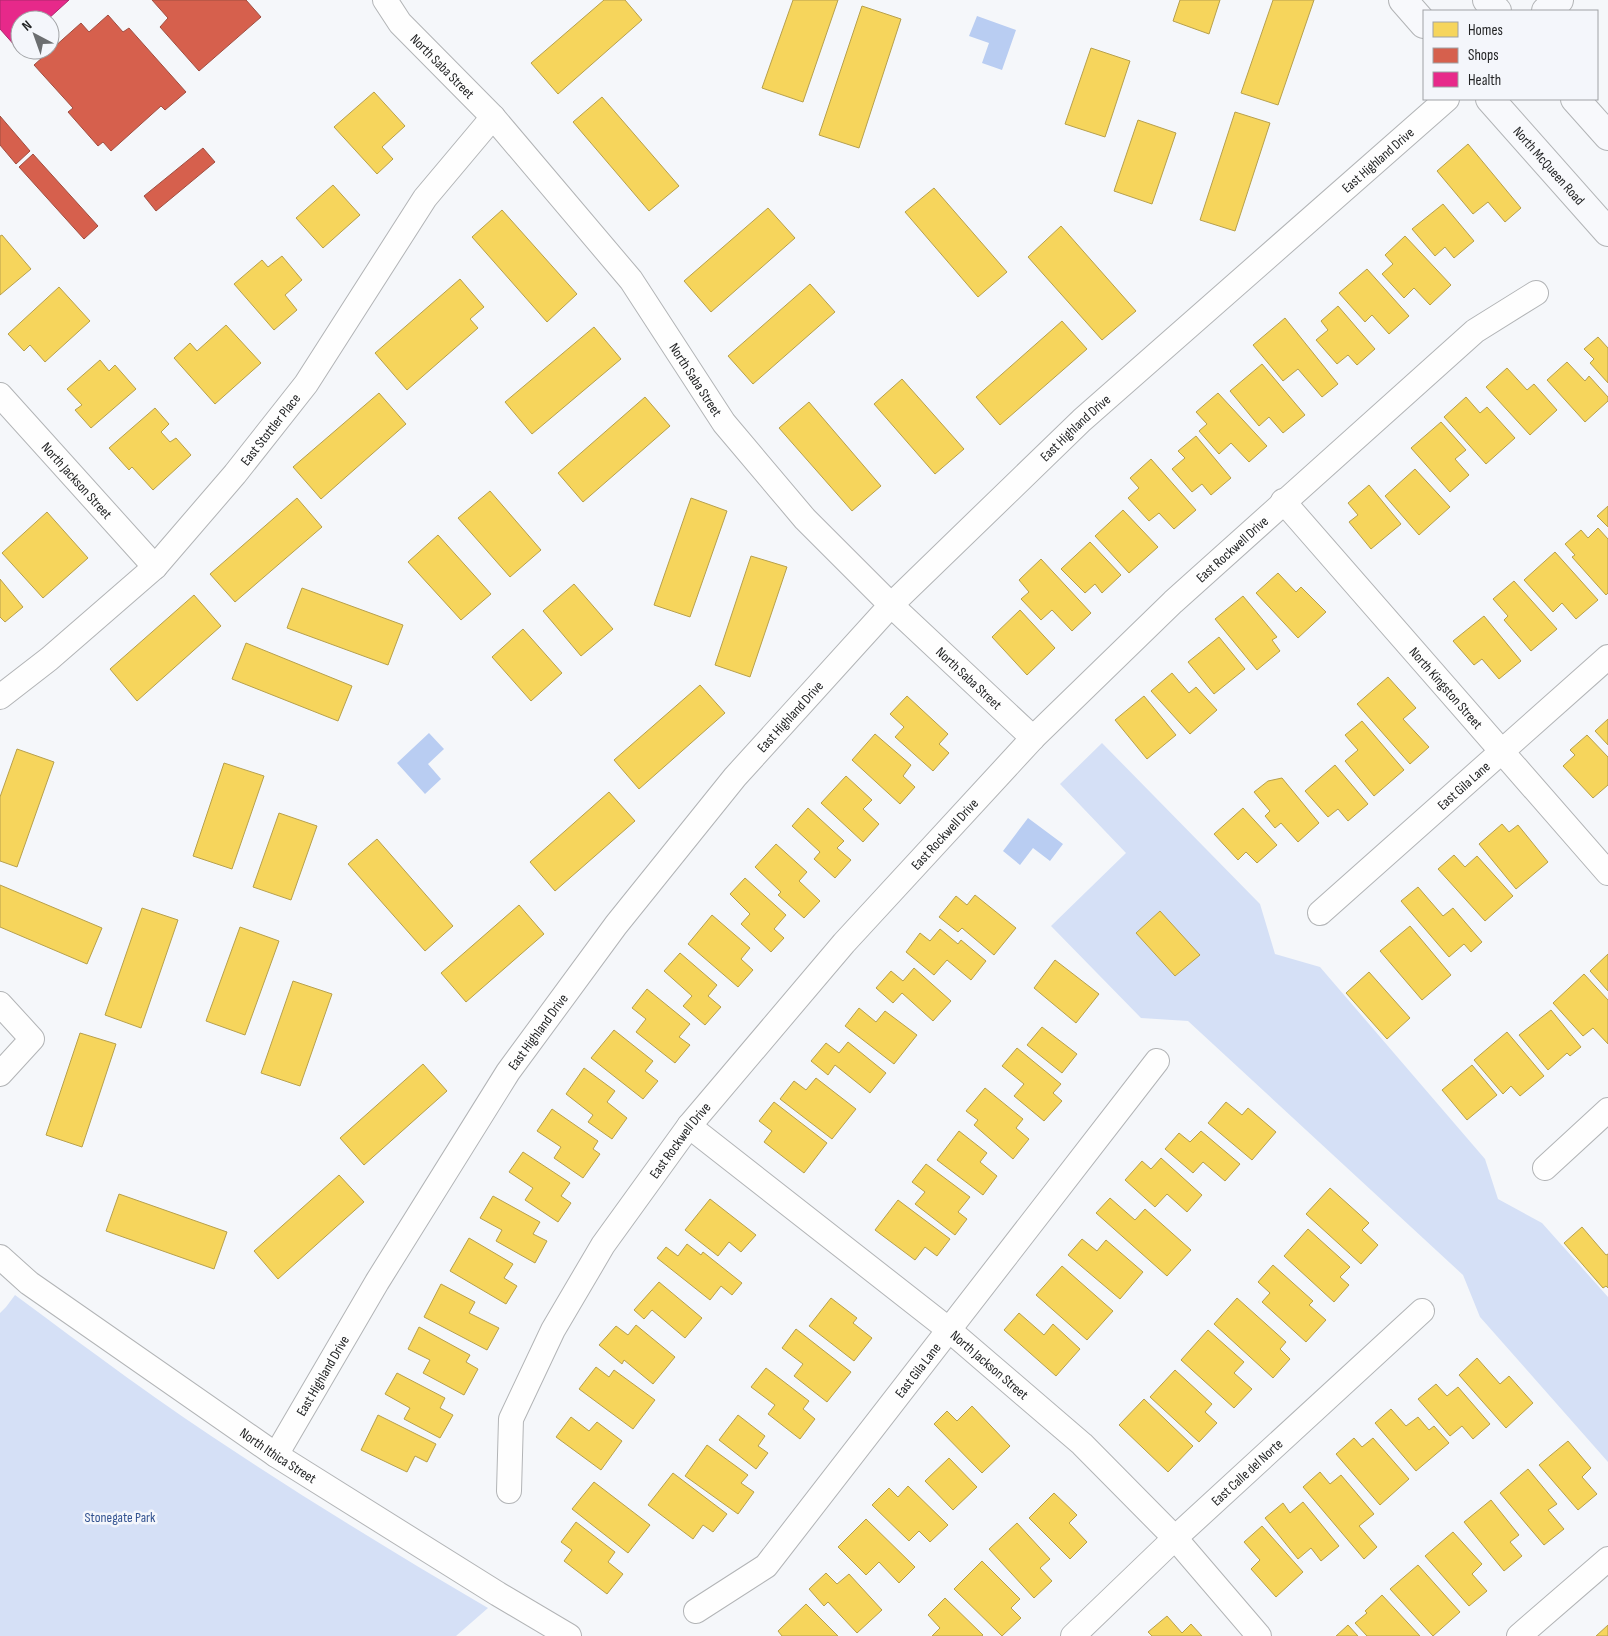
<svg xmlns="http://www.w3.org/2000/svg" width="1608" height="1636" viewBox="0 0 1608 1636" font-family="'Sofia Sans Condensed',sans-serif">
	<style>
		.green { fill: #d5e0f6 }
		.water { fill: #b9cdf2 }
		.homes { fill: #f6d55c; stroke: #b7a04c }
		.shops { fill: #d6604d; stroke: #a04e41 }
		.health { fill: #e7298a; stroke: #ac286c }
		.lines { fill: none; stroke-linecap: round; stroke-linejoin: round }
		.street-casing { stroke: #b2b4b6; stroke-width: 26 }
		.secondary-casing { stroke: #b2b4b6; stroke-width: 30 }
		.street { stroke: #fefefe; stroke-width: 24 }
		.secondary { stroke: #f8f9fc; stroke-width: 28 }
		.labels { text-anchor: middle; stroke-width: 5; stroke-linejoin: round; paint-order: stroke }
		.street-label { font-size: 14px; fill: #232425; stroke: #f4f6fb }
		.park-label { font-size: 14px; fill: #325290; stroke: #f4f6fb }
	</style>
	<rect width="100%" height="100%" fill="#f5f7fa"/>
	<!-- green -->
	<path class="green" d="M1102 743 1260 904 1275 954 1320 967 1485 1159 1498 1199 1542 1223 1608 1297V1462L1480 1317 1463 1275 1188 1021 1141 1018 1051 926 1126 853 1060 784Z
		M15 1295C89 1350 163 1405 240 1455 321 1508 404 1559 488 1608L456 1636H0V1313L6 1307Z"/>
	<!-- water -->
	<path class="water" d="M977 16 1016 30 1002 70 982 63 989 43 969 36Z
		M429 733 444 749 428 764 441 779 425 794 397 763Z
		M1028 818 1063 844 1050 861 1033 848 1020 865 1003 851Z"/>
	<!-- homes -->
	<path class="homes" d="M604 0H625L642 20 558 94 531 63Z
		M793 0H838L803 102 762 88Z
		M1180 0H1220L1209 34 1173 21Z
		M1273 0H1314L1278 105 1241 93Z
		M862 6 901 19 859 148 819 135Z
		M1091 48 1130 61 1105 137 1065 124Z
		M374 92 405 126 382 147 393 159 377 174 334 127Z
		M602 97 679 186 649 211 573 122Z
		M1235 112 1270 123 1235 231 1200 220Z
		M1138 120 1176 133 1152 204 1114 191Z
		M1468 144 1521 208 1505 222 1488 202 1473 214 1437 171Z
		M333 185 360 215 323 248 296 218Z
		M934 188 1007 272 978 297 905 212Z
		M1443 204 1474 241 1454 258 1445 247 1435 256 1412 229Z
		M768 208 795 238 711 312 684 281Z
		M502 210 577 294 547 322 472 237Z
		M1061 226 1136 311 1102 340 1028 257Z
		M2 235 31 269 0 295V236Z
		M1405 236 1451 285 1430 305 1414 288 1404 298 1382 274 1393 264 1385 255Z
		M282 256 302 280 285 295 297 310 274 330 234 284 262 260 268 267Z
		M1367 269 1409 316 1389 334 1372 315 1365 322 1339 293Z
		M460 279 484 307 470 319 478 328 407 390 375 353Z
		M810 284 835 312 753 384 728 356Z
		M59 287 90 321 45 362 30 345 24 351 8 334Z
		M1338 306 1375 349 1357 365 1348 355 1337 364 1316 340 1328 330 1321 321Z
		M1285 318 1338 384 1322 397 1298 369 1283 381 1253 345Z
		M1062 321 1087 349 1000 425 976 397Z
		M226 325 261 363 215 404 174 358 190 343 197 351Z
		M594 327 621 359 532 434 505 402Z
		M1598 337 1608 348V383L1590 363 1594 359 1584 349Z
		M100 360 109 371 115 365 136 389 91 428 75 410 82 405 67 389Z
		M1567 362 1585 381 1589 376 1608 397V401L1585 422 1547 380Z
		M1262 364 1305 415 1283 433 1269 417 1259 426 1230 391Z
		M1507 368 1527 390 1534 384 1557 410 1530 435 1486 387Z
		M902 379 964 449 935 474 874 404Z
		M379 393 406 424 321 499 293 467Z
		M1218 393 1267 446 1249 462 1231 443 1219 454 1199 431 1207 424 1196 412Z
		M645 397 670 426 583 502 558 473Z
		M1466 397 1480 413 1487 407 1515 438 1486 464 1444 417Z
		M809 402 881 486 852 511 779 428Z
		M155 408 169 424 161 432 170 442 176 438 191 455 153 490 132 467 129 470 109 448Z
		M1441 422 1466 450 1455 459 1469 475 1450 492 1411 448Z
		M1196 436 1231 478 1211 495 1202 484 1192 492 1172 469 1185 458 1178 451Z
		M1151 459 1196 510 1174 529 1159 513 1149 521 1128 498 1139 488 1130 478Z
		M1415 469 1450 507 1419 535 1385 496Z
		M1369 485 1401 524 1371 549 1349 522 1358 515 1348 503Z
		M490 491 541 550 510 577 458 518Z
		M297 498 322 527 235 602 210 574Z
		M691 498 727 511 690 617 654 605Z
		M1608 506V527L1597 516Z
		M1123 510 1158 547 1129 573 1095 536Z
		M47 512 88 558 43 598 2 553Z
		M1598 528 1608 539V593L1606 595 1572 557 1575 555 1565 544 1581 530 1588 538Z
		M438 535 491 594 461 620 408 562Z
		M1090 542 1121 575 1102 593 1095 584 1085 593 1061 569Z
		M1555 552 1598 600 1576 619 1562 603 1553 612 1524 580Z
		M751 556 787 567 750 677 715 665Z
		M1041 559 1091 613 1072 631 1052 610 1041 620 1021 599 1029 592 1019 580Z
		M1278 573 1296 592 1301 587 1326 612 1298 638 1256 593Z
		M0 579 23 607 5 622 0 617Z
		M1514 581 1557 629 1531 651 1504 620 1508 616 1493 599Z
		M574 584 613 629 581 656 543 611Z
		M302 588 403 625 388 665 287 628Z
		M194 595 221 626 137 701 110 669Z
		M1243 596 1277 637 1272 640 1280 651 1257 670 1215 619Z
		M1020 610 1055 648 1027 675 992 637Z
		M1484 616 1521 661 1499 679 1482 659 1474 665 1453 641Z
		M523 629 562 673 531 701 492 657Z
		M1219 637 1245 669 1214 694 1188 662Z
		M246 643 352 686 338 721 232 679Z
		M1172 673 1189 693 1196 687 1217 710 1190 734 1151 691Z
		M1388 677 1416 708 1403 719 1429 747 1410 764 1357 704Z
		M700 685 725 713 639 789 614 760Z
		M907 696 948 734 939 744 949 753 933 771 895 737 904 727 890 714Z
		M1144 696 1176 735 1147 759 1115 720Z
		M1608 719V745L1595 731Z
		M1362 721 1404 770 1374 796 1345 761 1358 750 1345 735Z
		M875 734 911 765 903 776 915 787 900 804 852 760Z
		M1587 735 1608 757V785L1593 798 1563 766 1575 755 1570 750Z
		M17 749 54 762 17 867 0 861V797Z
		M224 763 264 776 232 869 193 856Z
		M1335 765 1368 804 1348 821 1338 809 1328 817 1305 791Z
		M846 776 872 800 863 809 879 824 863 842 821 803Z
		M1282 778 1319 823 1298 842 1281 823 1275 828 1265 816 1270 811 1254 792 1268 781Z
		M609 792 635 821 555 891 530 862Z
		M808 808 844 841 837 848 851 860 835 878 814 859 820 852 792 826Z
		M1243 808 1277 845 1257 863 1246 852 1238 860 1214 834Z
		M279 813 317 826 291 900 253 887Z
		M1502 824 1509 832 1518 825 1548 862 1516 889 1479 844Z
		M377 839 453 926 425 951 348 864Z
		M776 844 807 872 799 881 820 901 804 918 778 895 781 892 755 867Z
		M1454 855 1465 867 1477 856 1513 896 1485 921 1438 869Z
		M745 878 786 915 774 929 784 938 771 952 741 924 750 914 730 894Z
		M0 885 102 928 87 964 0 927Z
		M1418 887 1443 916 1453 908 1482 942 1471 952 1464 944 1449 957 1401 901Z
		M975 895 1016 928 994 955 962 928 958 932 939 917 956 896 967 905Z
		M519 905 544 934 466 1002 441 973Z
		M142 908 178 920 141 1028 105 1015Z
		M1160 911 1200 955 1175 976 1136 933Z
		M712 915 750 948 741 959 753 970 738 987 688 944Z
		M1410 926 1451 975 1422 1000 1380 951Z
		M240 927 279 941 245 1035 206 1021Z
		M940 929 958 944 961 940 986 961 971 980 947 960 934 975 906 952 920 933 930 941Z
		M680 953 717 985 708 996 721 1007 705 1025 683 1006 692 996 664 971Z
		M1608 954V991L1590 971Z
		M1055 960 1099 994 1076 1023 1034 988Z
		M914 968 951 1001 933 1021 902 993 893 1003 876 988 891 971 903 981Z
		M1369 972 1410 1018 1387 1039 1346 993Z
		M1584 974 1608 1000V1044L1593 1028 1583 1036 1553 1003Z
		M293 981 332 994 300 1086 261 1073Z
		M647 989 690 1024 679 1037 690 1045 675 1063 636 1032 646 1019 632 1008Z
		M859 1008 876 1022 885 1011 917 1035 894 1064 845 1026Z
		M1551 1010 1581 1047 1570 1056 1567 1053 1548 1070 1519 1035Z
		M1042 1027 1077 1054 1062 1073 1027 1045Z
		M614 1030 653 1061 645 1071 658 1081 643 1099 591 1058Z
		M1507 1032 1544 1076 1520 1096 1511 1086 1503 1094 1474 1060Z
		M80 1033 116 1044 82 1147 46 1135Z
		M848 1042 886 1073 870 1093 835 1065 828 1075 811 1061 826 1043 839 1053Z
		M1017 1048 1061 1084 1053 1093 1062 1101 1044 1121 1014 1096 1024 1084 1002 1066Z
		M423 1064 447 1091 364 1165 340 1138Z
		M1472 1065 1497 1095 1467 1120 1442 1090Z
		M584 1068 615 1091 607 1102 627 1118 612 1139 588 1122 593 1115 566 1094Z
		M816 1078 856 1109 832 1139 780 1099 794 1081 806 1090Z
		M985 1088 1023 1119 1016 1128 1029 1139 1013 1159 974 1125 978 1120 966 1111Z
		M774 1102 827 1143 804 1173 764 1142 772 1131 759 1121Z
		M1226 1102 1242 1115 1248 1108 1276 1132 1252 1160 1208 1123Z
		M552 1109 598 1141 593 1149 600 1154 583 1178 554 1158 561 1147 537 1131Z
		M959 1131 987 1153 980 1162 997 1176 983 1195 937 1160Z
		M1201 1131 1240 1164 1225 1181 1203 1162 1193 1173 1165 1149 1179 1133 1190 1142Z
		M523 1152 570 1183 561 1196 571 1203 558 1222 525 1200 533 1188 509 1172Z
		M1161 1158 1202 1195 1187 1212 1167 1194 1155 1207 1125 1180 1142 1161 1151 1169Z
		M926 1164 970 1197 958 1212 967 1219 955 1235 915 1204 925 1192 912 1182Z
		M339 1175 364 1202 278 1279 254 1251Z
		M1330 1188 1369 1223 1362 1230 1378 1245 1361 1264 1306 1214Z
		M119 1194 227 1232 214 1269 106 1231Z
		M493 1196 540 1222 533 1234 547 1241 535 1263 496 1241 502 1230 480 1218Z
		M1110 1198 1135 1220 1145 1209 1191 1250 1167 1276 1096 1213Z
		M710 1199 756 1235 741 1252 729 1242 718 1256 685 1230Z
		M898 1200 950 1239 937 1256 925 1247 915 1260 875 1230Z
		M1582 1227 1606 1255 1608 1254V1288L1606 1286 1603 1288 1564 1243Z
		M1308 1229 1350 1267 1340 1277 1349 1285 1334 1302 1284 1256Z
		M469 1238 513 1264 504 1278 517 1286 506 1304 450 1271Z
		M1082 1239 1097 1251 1106 1240 1143 1272 1120 1299 1068 1255Z
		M687 1244 701 1255 703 1252 742 1283 732 1295 721 1286 710 1300 657 1258 666 1247 678 1256Z
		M1273 1265 1313 1301 1309 1305 1326 1320 1306 1342 1262 1302 1270 1293 1258 1282Z
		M1062 1266 1113 1311 1087 1340 1036 1295Z
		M659 1282 702 1318 685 1338 652 1310 644 1319 634 1310Z
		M441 1284 475 1302 469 1313 499 1328 487 1350 424 1317Z
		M831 1298 857 1318 853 1323 872 1338 854 1361 809 1326Z
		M1237 1298 1286 1342 1280 1349 1290 1359 1273 1378 1214 1324Z
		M1019 1313 1044 1335 1053 1324 1080 1349 1056 1376 1004 1330Z
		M636 1325 675 1357 653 1384 624 1360 622 1364 599 1345 616 1326 628 1335Z
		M419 1327 470 1355 466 1362 478 1369 464 1395 423 1373 430 1360 408 1349Z
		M796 1329 851 1372 827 1402 794 1376 803 1364 782 1348Z
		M1208 1330 1244 1362 1234 1373 1252 1389 1234 1408 1181 1360Z
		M1477 1358 1500 1384 1509 1376 1533 1403 1506 1428 1459 1375Z
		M596 1367 609 1377 614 1370 655 1400 633 1429 579 1389Z
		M766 1368 809 1401 803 1409 815 1419 800 1439 768 1414 775 1405 751 1387Z
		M1175 1370 1212 1404 1205 1412 1217 1423 1199 1442 1150 1397Z
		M397 1373 445 1398 440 1408 453 1415 440 1438 404 1419 410 1408 385 1394Z
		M1436 1384 1447 1396 1458 1387 1490 1424 1473 1439 1462 1426 1450 1436 1418 1399Z
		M1144 1399 1193 1446 1168 1472 1119 1425Z
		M972 1406 1010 1446 982 1473 934 1424 947 1411 957 1421Z
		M1391 1409 1406 1426 1418 1417 1429 1430 1434 1426 1449 1443 1416 1471 1375 1423Z
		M378 1415 436 1444 427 1462 415 1456 407 1472 361 1450Z
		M738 1415 765 1436 758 1446 768 1453 756 1469 719 1440Z
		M571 1417 589 1431 597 1422 622 1441 601 1470 556 1437Z
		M1354 1438 1362 1447 1373 1438 1409 1479 1380 1505 1336 1454Z
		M1568 1441 1591 1468 1582 1477 1597 1494 1578 1510 1539 1465Z
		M707 1445 748 1475 741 1483 754 1492 738 1514 685 1476Z
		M949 1458 977 1487 953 1510 925 1481Z
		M1528 1469 1557 1504 1548 1510 1564 1529 1544 1545 1500 1493Z
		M1320 1472 1330 1484 1341 1475 1374 1514 1359 1526 1377 1547 1364 1559 1303 1487Z
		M673 1473 727 1514 713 1532 703 1525 693 1539 648 1505Z
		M594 1482 650 1525 628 1553 572 1509Z
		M908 1486 948 1525 930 1542 919 1531 909 1541 872 1505 889 1488 898 1497Z
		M1054 1493 1077 1515 1069 1523 1087 1542 1070 1559 1029 1518Z
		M1491 1500 1519 1535 1510 1542 1522 1556 1504 1571 1464 1522Z
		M1303 1502 1339 1546 1321 1561 1311 1548 1298 1559 1265 1518 1283 1503 1290 1513Z
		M866 1519 915 1567 899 1583 879 1562 866 1575 838 1547Z
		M576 1522 615 1552 608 1562 623 1574 607 1594 564 1561 572 1550 561 1542Z
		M1017 1523 1050 1559 1040 1568 1052 1581 1034 1598 989 1549Z
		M1262 1526 1303 1572 1276 1597 1251 1569 1260 1560 1244 1542Z
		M1453 1532 1482 1564 1472 1574 1487 1591 1469 1606 1425 1556Z
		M982 1561 1020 1599 1011 1608 1021 1618 1002 1636 954 1589Z
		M1418 1565 1460 1612 1433 1636 1390 1589Z
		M826 1573 837 1584 849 1574 882 1610 857 1633 828 1602 824 1606 809 1589Z
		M1382 1595 1420 1636H1367L1355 1623 1367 1613 1365 1611Z
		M945 1598 983 1635 982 1636H932L940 1628 928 1615Z
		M806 1604 838 1636H782L778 1631Z
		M1167 1616 1182 1633 1191 1624 1202 1636H1152L1148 1632Z
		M1348 1625 1358 1636H1336Z
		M1608 1625V1636H1596Z"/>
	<!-- shops -->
	<path class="shops" d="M152 0H246L261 17 199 71 160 27 168 18Z
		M108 15 123 32 129 28 186 92 165 110 161 106 111 151 103 142 98 146 68 112 73 108 34 65 81 23 89 32Z
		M0 116 30 151 16 164 0 145Z
		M203 148 215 162 156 211 144 196Z
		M33 154 98 226 84 239 19 167Z"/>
	<!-- health -->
	<path class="health" d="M0 0H69L47 20H20V44L16 47 0 29Z"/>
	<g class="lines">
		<!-- street casing -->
		<g class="street-casing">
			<g id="street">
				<path id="s1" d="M385 0 400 23 493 117 631 280 724 423 805 519 891 605 1033 738"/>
				<path id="s2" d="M0 395 155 567"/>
				<path id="s3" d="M1283 501 1608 873"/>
				<path id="s4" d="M0 697 49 659 155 567 235 474 306 384 425 198 493 117"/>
				<path id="s5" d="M1320 913 1608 657"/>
				<path d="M0 1004 32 1039 0 1074"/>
				<path id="s6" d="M689 1126 948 1329 1082 1444 1175 1538 1259 1636"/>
				<path d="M1545 1168 1608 1110"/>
				<path id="s7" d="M0 1257 29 1283 276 1455 498 1594 569 1636"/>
				<path id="s8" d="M276 1455 377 1282 508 1072 616 925 735 777 891 605 1082 420 1447 99"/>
				<path id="s9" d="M509 1491 511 1419 553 1330 603 1245 689 1126 844 943 1033 738 1173 602 1475 331 1536 293"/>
				<path id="s10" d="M696 1611 766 1566 1157 1061"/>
				<path id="s11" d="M1073 1636 1175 1538 1422 1311"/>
				<path d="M1519 1636 1608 1559"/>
			</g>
		</g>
		<!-- secondary casing -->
		<g class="secondary-casing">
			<g id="secondary">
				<path d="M1403 0 1424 24"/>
				<path d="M1487 0 1497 11"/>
				<path d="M1546 11 1559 0"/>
				<path id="s12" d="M1490 99 1608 232"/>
				<path d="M1575 99 1608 136"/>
			</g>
		</g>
		<!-- street -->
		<use href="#street" class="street"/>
		<!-- secondary -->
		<use href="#secondary" class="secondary"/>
	</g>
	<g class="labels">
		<!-- street labels -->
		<g class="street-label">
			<text dy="5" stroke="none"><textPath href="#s1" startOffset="88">North Saba Street</textPath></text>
			<text dy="5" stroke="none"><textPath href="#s8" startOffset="1712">East Highland Drive</textPath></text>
			<text dy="5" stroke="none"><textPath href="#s12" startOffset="89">North McQueen Road</textPath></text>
			<text dy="5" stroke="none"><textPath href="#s1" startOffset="492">North Saba Street</textPath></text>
			<text dy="5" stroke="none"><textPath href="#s8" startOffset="1308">East Highland Drive</textPath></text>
			<text dy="5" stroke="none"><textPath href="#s4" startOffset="382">East Stottler Place</textPath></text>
			<text dy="5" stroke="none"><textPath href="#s2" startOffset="115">North Jackson Street</textPath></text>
			<text dy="5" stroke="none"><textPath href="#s9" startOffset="1209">East Rockwell Drive</textPath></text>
			<text dy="5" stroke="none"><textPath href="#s1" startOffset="898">North Saba Street</textPath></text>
			<text dy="5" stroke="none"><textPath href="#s3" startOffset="248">North Kingston Street</textPath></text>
			<text dy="5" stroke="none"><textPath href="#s8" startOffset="902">East Highland Drive</textPath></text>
			<text dy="5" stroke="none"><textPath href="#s5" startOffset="192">East Gila Lane</textPath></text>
			<text dy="5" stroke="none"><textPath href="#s9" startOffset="804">East Rockwell Drive</textPath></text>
			<text dy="5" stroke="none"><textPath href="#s8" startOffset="498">East Highland Drive</textPath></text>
			<text dy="5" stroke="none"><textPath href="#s9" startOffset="399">East Rockwell Drive</textPath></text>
			<text dy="5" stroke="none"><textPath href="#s6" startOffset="384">North Jackson Street</textPath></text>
			<text dy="5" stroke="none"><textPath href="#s10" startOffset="331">East Gila Lane</textPath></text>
			<text dy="5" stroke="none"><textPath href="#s8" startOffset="92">East Highland Drive</textPath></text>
			<text dy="5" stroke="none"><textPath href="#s7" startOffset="342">North Ithica Street</textPath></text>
			<text dy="5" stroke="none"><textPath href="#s11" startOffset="239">East Calle del Norte</textPath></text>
		</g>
		<!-- park labels -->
		<g class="park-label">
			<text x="120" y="1522">Stonegate Park</text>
		</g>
	</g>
	<!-- legend -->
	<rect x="1423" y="10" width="175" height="90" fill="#f4f6fb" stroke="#a0a2a5"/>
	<rect x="1433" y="22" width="25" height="15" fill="#f6d55c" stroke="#a0a2a5"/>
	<text x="1468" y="35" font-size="15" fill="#232425">Homes</text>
	<rect x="1433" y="48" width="25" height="15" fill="#d6604d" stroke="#a0a2a5"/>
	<text x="1468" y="60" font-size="15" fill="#232425">Shops</text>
	<rect x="1433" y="72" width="25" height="15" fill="#e7298a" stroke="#a0a2a5"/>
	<text x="1468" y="85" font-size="15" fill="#232425">Health</text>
	<!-- north arrow -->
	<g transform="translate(35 35) rotate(319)"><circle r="24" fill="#f4f6fb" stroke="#a0a2a5"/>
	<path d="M0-4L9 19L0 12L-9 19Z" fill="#6c6e70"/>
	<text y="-8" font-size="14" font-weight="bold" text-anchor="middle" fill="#232425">N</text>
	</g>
</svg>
